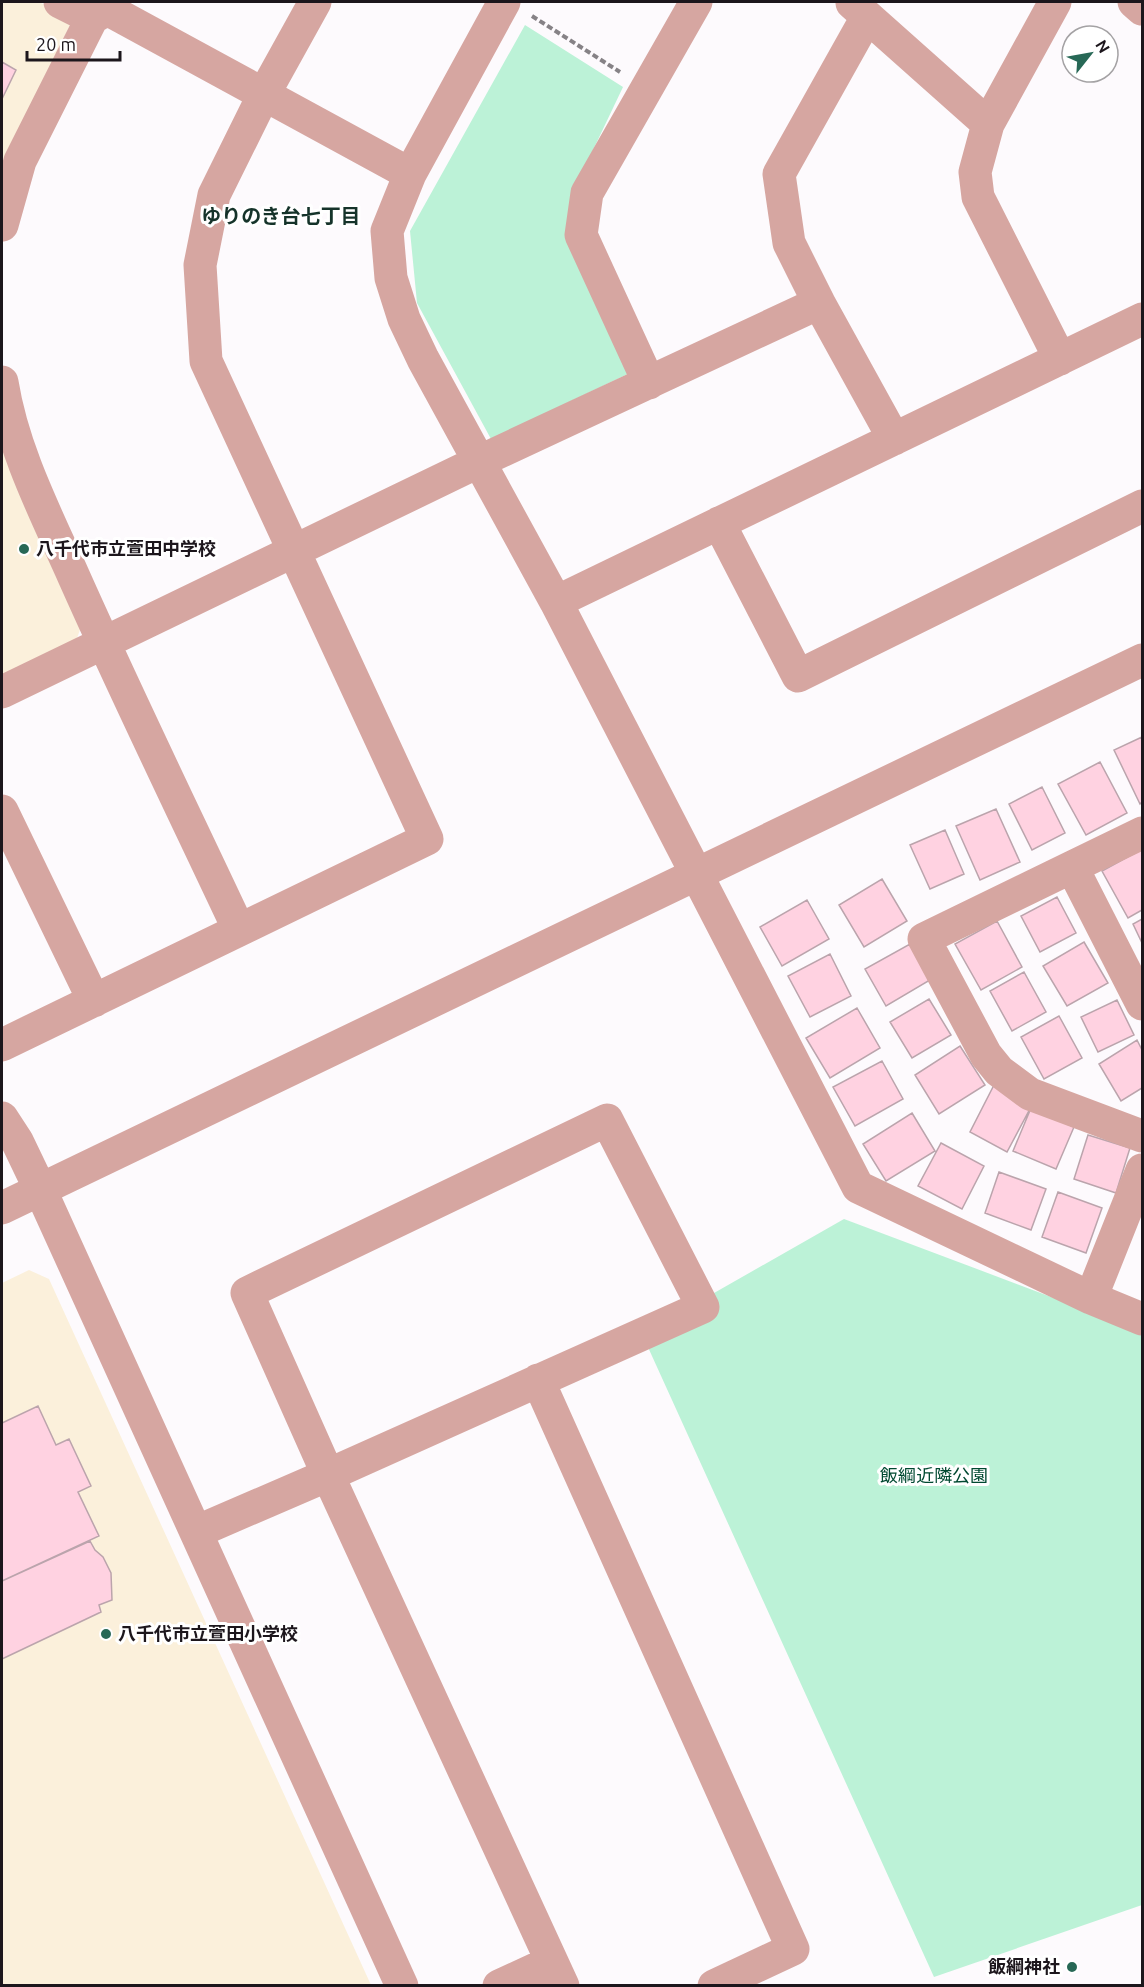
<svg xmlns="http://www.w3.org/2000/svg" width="1144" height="1987" viewBox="0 0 1144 1987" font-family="Ubuntu,'Noto Sans JP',sans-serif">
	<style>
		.education { fill: #fbf0db }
		.green { fill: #bcf2d7 }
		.building { fill: #ffd2e1; stroke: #bba4ac; stroke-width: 1.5 }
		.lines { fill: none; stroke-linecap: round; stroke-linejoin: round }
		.path { stroke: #868286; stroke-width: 4; stroke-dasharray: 6 3; stroke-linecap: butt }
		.minor { stroke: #d6a6a1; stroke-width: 33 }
		.poi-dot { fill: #276856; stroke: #fff; stroke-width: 2 }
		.labels { text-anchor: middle; stroke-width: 6; stroke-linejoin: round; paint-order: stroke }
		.poi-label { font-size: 18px; font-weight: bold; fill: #1c161c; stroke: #fff; text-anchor: start }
		.park-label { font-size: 18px; fill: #004931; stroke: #fff }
		.neighbourhood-label { font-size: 20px; font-weight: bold; fill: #15332a; stroke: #fff }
	</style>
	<rect width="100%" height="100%" fill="#fdfafd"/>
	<!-- education -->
	<path class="education" d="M2 2H39L66 15 70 25 2 163Z
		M2 443 81 627 76 641 2 677Z
		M29 1270 49 1279 371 1985 2 1986V1283Z"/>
	<!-- green -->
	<path class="green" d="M525 25 623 87 574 190 632 372 491 439 417 303 410 231Z
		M844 1219 1142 1331V1905L934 1977 642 1334Z"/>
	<!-- building -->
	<path class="building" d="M2 62 16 70 2 99Z
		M1142 737V802L1140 804 1114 750Z
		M1100 762 1127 813 1086 835 1058 784Z
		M1042 787 1065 833 1032 850 1009 804Z
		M996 809 1020 862 980 880 956 826Z
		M945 830 964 874 930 889 910 845Z
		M1142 849V910L1128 918 1102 871Z
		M882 879 907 921 864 947 839 905Z
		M1057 897 1076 933 1040 952 1021 916Z
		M807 900 829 939 782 966 760 927Z
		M1142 919V943L1133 924Z
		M997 921 1022 967 981 990 955 944Z
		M1084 942 1108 983 1067 1006 1043 966Z
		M910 944 930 980 886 1006 865 969Z
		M830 954 851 996 810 1017 788 976Z
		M1024 972 1046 1012 1012 1031 990 991Z
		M929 999 951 1035 912 1058 890 1022Z
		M1117 1000 1134 1035 1098 1052 1081 1017Z
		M857 1008 880 1048 830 1078 806 1038Z
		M1059 1016 1082 1058 1044 1079 1021 1037Z
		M1137 1040 1142 1050V1088L1121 1101 1099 1064Z
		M960 1046 985 1085 939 1114 915 1075Z
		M882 1061 903 1099 855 1126 833 1087Z
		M994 1085 1032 1105 1007 1152 970 1132Z
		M1031 1108 1074 1127 1056 1169 1013 1151Z
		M912 1113 935 1151 886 1181 863 1144Z
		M1088 1135 1130 1148 1116 1193 1074 1179Z
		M941 1143 984 1166 962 1209 918 1186Z
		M999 1172 1046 1189 1031 1230 985 1213Z
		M1058 1192 1102 1208 1086 1253 1042 1237Z
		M38 1406 56 1445 69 1439 91 1486 78 1492 99 1536 2 1581V1423Z
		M90 1541 95 1550 103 1557 111 1573 112 1600 99 1605 101 1612 2 1659V1581Z"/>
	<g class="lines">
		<!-- path -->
		<path class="path" d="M532 16 620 72"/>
		<!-- minor -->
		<path class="minor" d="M60 2 92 18
			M504 2 410 174 387 231 391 278 404 319 423 359 556 602 858 1187 1091 1298 1142 1319
			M1055 2 988 124 975 172 978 197 1060 359
			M1134 2 1142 9
			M852 3 988 124
			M107 9 410 174
			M2 225 20 161 92 18 107 9 109 2
			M819 303 789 243 779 174 867 17
			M2 382C13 451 46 514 74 577 127 696 184 813 239 930
			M649 383 581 235 587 193 696 2
			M719 523 798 676 1142 506
			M556 602 1142 319
			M2 692 478 462 819 303 894 439
			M2 811 94 1001
			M1142 833 1072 867 1142 1004
			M1072 867 924 939 986 1055 999 1071 1030 1094 1142 1136
			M2 1045 427 839 206 361 200 265 214 195 264 94 315 2
			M2 1118 17 1141 40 1189 402 1986
			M2 1208 1142 660
			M1091 1298 1142 1170
			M538 1380 793 1949 714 1986
			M196 1532 328 1475 703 1307 607 1120 247 1293 328 1475 563 1986
			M499 1986 551 1962"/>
	</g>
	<!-- markers -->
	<g class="poi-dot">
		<circle cx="24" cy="549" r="6"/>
		<circle cx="106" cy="1634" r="6"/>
		<circle cx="1072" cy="1967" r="6"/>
	</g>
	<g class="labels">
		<!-- poi labels -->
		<g class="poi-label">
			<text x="36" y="555">八千代市立萱田中学校</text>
			<text x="118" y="1640">八千代市立萱田小学校</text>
			<text x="1060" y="1973" text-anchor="end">飯綱神社</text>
		</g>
		<!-- park labels -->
		<g class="park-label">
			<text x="934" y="1482">飯綱近隣公園</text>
		</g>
		<!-- neighbourhood labels -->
		<g class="neighbourhood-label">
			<text x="281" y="223">ゆりのき台七丁目</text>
		</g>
	</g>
	<!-- border -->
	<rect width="1144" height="1987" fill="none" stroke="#1c161c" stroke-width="6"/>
	<!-- north arrow -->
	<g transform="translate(1090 54) rotate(59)"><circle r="28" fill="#ffffff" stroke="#a4a2a4" stroke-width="1.5"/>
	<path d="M0-4.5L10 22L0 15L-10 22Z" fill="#276856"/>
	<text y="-9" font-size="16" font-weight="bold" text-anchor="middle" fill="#1c161c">N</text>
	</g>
	<!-- scale -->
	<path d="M27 51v9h93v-9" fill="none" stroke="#1c161c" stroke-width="3"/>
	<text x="36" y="51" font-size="18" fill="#1c161c" stroke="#ffffff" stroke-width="4.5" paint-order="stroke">20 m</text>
</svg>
